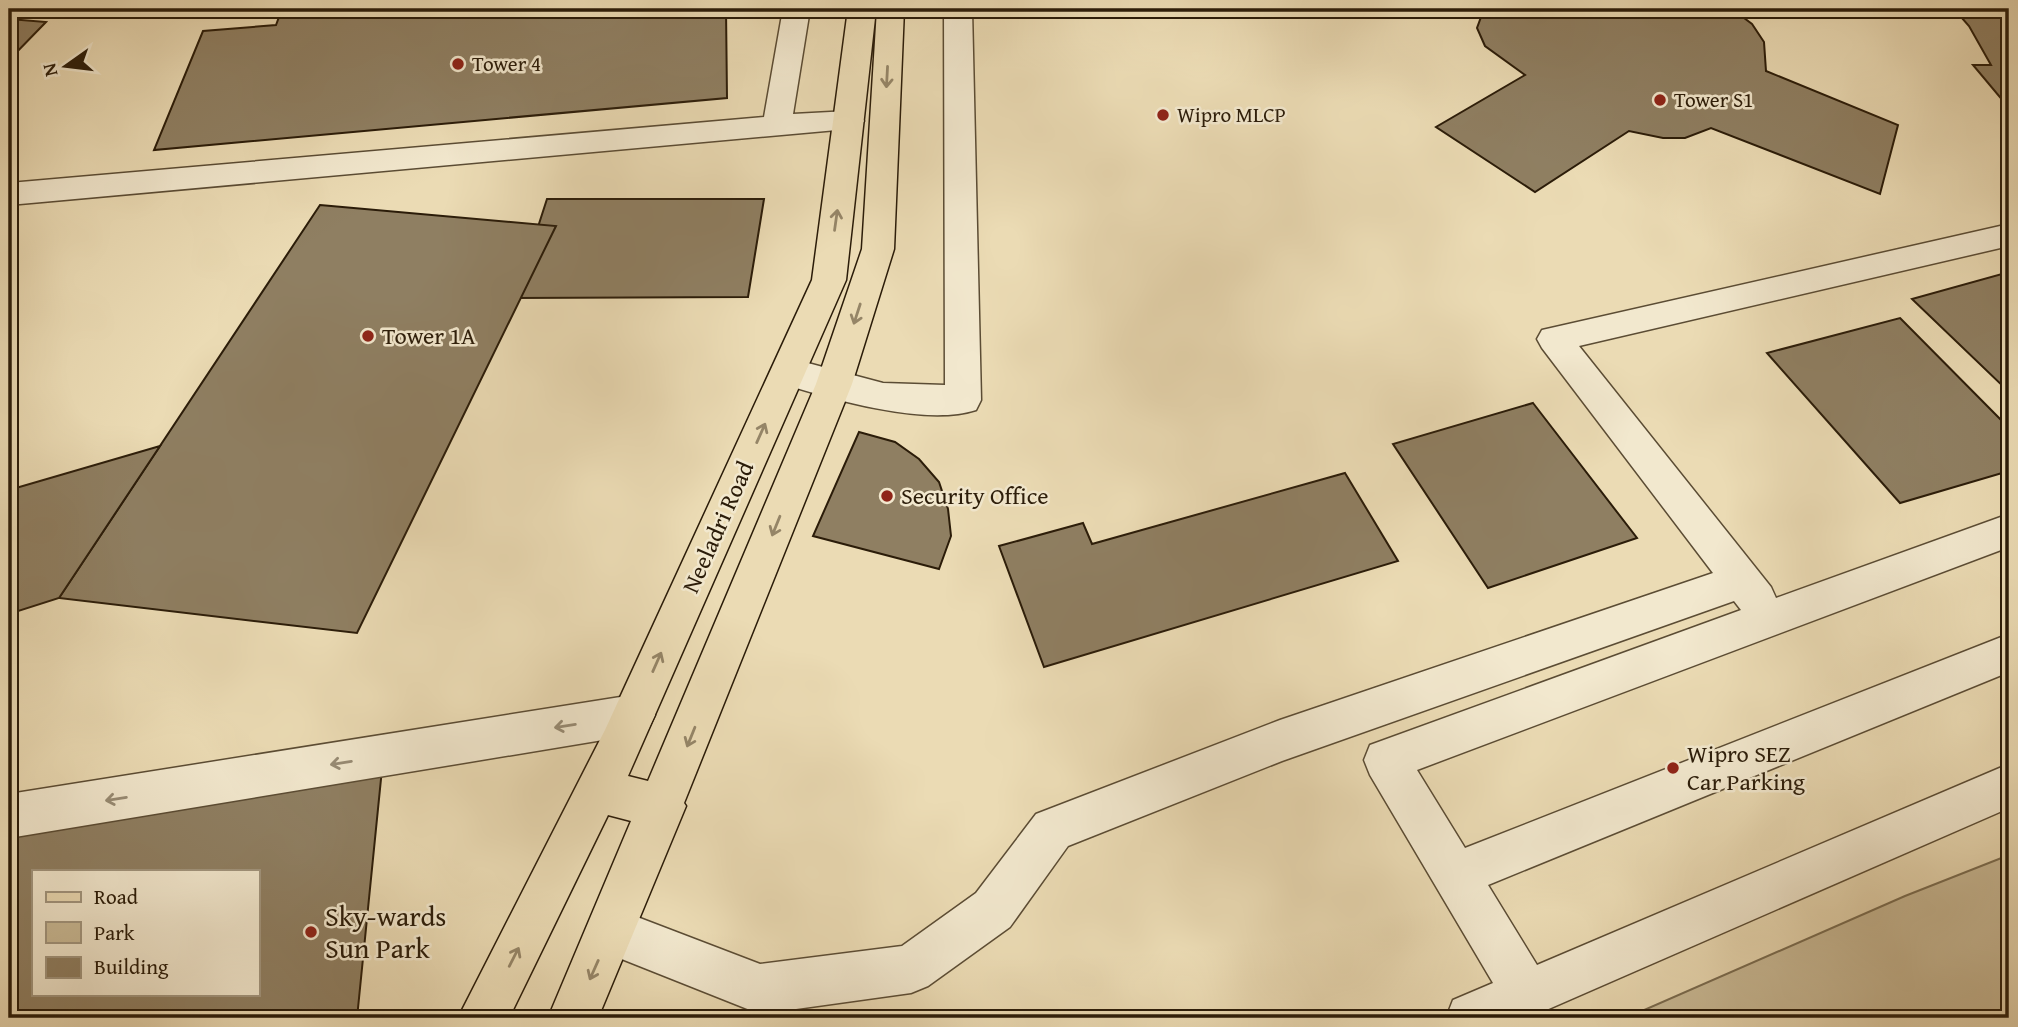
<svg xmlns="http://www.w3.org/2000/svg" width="2018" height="1027" font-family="'Gentium Book Plus',serif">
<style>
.green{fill:#cabb97;stroke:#7a6c50;stroke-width:2}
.building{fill:#8f7f62;stroke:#2b1c09;stroke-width:2;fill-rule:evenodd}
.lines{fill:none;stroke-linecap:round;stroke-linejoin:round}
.minor-casing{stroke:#5b4c34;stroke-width:3}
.major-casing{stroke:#2b1c09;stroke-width:3}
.minor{fill:#f2e8ce;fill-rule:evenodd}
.major{fill:#ebdbb4;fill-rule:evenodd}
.oneway{stroke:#958567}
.oneway2{stroke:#988c75}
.poi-dot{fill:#8f2418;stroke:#f2e8ce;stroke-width:2.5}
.labels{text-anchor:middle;stroke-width:5;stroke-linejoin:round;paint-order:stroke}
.far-poi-label{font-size:21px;fill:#2b1c09;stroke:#f2e8ce;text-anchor:start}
.poi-label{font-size:24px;fill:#2b1c09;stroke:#f2e8ce;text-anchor:start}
.street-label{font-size:24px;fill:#2b1c09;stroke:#f2e8ce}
.near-poi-label{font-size:28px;fill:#2b1c09;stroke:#f2e8ce;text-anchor:start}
</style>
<rect width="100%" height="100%" fill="#ebdbb4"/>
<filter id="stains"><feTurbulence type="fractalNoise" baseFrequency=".00286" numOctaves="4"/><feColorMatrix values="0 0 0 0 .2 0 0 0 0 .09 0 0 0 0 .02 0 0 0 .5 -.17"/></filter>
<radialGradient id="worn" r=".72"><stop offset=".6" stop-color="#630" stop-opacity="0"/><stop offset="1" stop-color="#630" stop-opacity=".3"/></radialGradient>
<path class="green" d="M2009,855V1018H1626L1905,896Z"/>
<g class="building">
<path d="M282,9H726L727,98L154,150L203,31L276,25Z"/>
<path d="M1484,9H1732L1752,24L1764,42L1766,71L1898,125L1880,194L1711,128L1685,138H1663L1629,131L1535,192L1436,127L1525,75L1485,46L1477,28Z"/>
<path d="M1954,9H2009V108L1973,65H1991L1969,26Z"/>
<path d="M9,19L46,22L9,60Z"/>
<path d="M547,199H764L748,297L515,298Z"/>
<path d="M320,205L556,226L357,633L59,598Z"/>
<path d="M2009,272V392L1912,299Z"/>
<path d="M1900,318L2009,428V471L1900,503L1767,353Z"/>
<path d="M1533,403L1637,538L1488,588L1393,444Z"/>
<path d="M859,432L895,442L919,459L939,482L948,509L951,536L939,569L813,536Z"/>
<path d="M160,446L59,598L9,614V490Z"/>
<path d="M1345,473L1398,561L1044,667L999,546L1083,523L1092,544Z"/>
<path d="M383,759L357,1018H9V831ZM33,871H257V994H33Z"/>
</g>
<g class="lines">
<g class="minor-casing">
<g id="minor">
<path d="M783,9H810L793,114L849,111L859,114L864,121L859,128L9,205V183L764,117Z"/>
<path d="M944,9H972L981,400L976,410C924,427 828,398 777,382L771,372L777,362L789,358L883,383L945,385Z"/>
<path d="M2009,224V246L1579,346L1771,587L1776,598L2009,514V547L1417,770L1465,848L2009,634V672L1488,885L1537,965L2009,764V808L1528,1018H1446L1453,1000L1493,983L1370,775L1364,760L1370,745L1741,610L1734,601L1282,761L1068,846L1010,927L928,986L911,993L760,1014L594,948L587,931L594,914L611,907L760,964L902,946L976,893L1036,814L1280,720L1713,573L1542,348L1537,339L1542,330Z"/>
<path d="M633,695L648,701L655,715L648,729L633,735L9,838V794Z"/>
</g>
</g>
<g class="major-casing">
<path id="major" d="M848,9H876L846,280L628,776L648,781L816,384L862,249L877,9H904L894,249L852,384L684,803L686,806L598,1018H548L631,821L608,815L509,1018H458L605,730L812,280Z"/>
</g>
<use href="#minor" class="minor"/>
<use href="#major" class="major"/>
</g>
<defs><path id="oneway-shaft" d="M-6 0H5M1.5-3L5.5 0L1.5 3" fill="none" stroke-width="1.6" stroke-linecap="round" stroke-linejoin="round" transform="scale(1.75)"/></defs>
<g class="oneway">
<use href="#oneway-shaft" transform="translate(887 77) rotate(93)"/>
<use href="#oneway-shaft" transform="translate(836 220) rotate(-82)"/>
<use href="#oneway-shaft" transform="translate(857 314) rotate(108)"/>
<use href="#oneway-shaft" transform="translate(761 433) rotate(-66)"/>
<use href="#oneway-shaft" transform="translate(776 526) rotate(112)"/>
<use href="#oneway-shaft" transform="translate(657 662) rotate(-66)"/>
<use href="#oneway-shaft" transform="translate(691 737) rotate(112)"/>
<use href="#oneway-shaft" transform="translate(514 957) rotate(-63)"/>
<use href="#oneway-shaft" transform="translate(594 970) rotate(114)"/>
</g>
<g class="oneway2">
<use href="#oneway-shaft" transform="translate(565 726) rotate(171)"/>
<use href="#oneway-shaft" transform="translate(341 763) rotate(171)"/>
<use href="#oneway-shaft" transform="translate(116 799) rotate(171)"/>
</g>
<g class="poi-dot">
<circle cx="458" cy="64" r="7"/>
<circle cx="1660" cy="100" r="7"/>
<circle cx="1163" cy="115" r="7"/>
<circle cx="368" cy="336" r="7"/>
<circle cx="887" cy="496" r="7"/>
<circle cx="1673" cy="768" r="7"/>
<circle cx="311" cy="932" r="7"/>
</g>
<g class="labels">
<g class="far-poi-label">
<text x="472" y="71">Tower 4</text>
<text x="1674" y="107">Tower S1</text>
<text x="1177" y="122">Wipro MLCP</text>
</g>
<g class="poi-label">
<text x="382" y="344">Tower 1A</text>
<text x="901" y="504">Security Office</text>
<text x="1687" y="762">Wipro SEZ<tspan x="1687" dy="28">Car Parking</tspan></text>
</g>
<g class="street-label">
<text transform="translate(718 527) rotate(-66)" y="8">Neeladri Road</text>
</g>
<g class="near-poi-label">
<text x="325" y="926">Sky-wards<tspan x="325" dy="32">Sun Park</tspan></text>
</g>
</g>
<rect width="2018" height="1027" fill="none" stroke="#ebdbb4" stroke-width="35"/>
<rect x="10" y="10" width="1997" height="1006" fill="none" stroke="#2b1c09" stroke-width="3.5"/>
<rect x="18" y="18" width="1983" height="992" fill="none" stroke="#2b1c09" stroke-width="2"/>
<rect x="32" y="870" width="228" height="126" fill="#f2e8ce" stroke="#a2967f" stroke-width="2"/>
<rect x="46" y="892" width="35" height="10" fill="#ebdbb4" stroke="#a2967f" stroke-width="2"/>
<text x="94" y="904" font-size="21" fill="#2b1c09">Road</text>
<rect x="46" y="922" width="35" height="21" fill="#cabb97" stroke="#a2967f" stroke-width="2"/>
<text x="94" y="940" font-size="21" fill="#2b1c09">Park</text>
<rect x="46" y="957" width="35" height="21" fill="#8f7f62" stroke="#a2967f" stroke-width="2"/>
<text x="94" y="974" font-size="21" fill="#2b1c09">Building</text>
<g transform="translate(66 66) rotate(256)" stroke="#f2e8ce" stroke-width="5" paint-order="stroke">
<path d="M0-5L12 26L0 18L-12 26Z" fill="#2b1c09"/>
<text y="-10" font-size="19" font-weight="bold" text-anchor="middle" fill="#2b1c09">N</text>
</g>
<rect width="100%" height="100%" filter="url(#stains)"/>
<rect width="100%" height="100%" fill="url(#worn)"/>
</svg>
